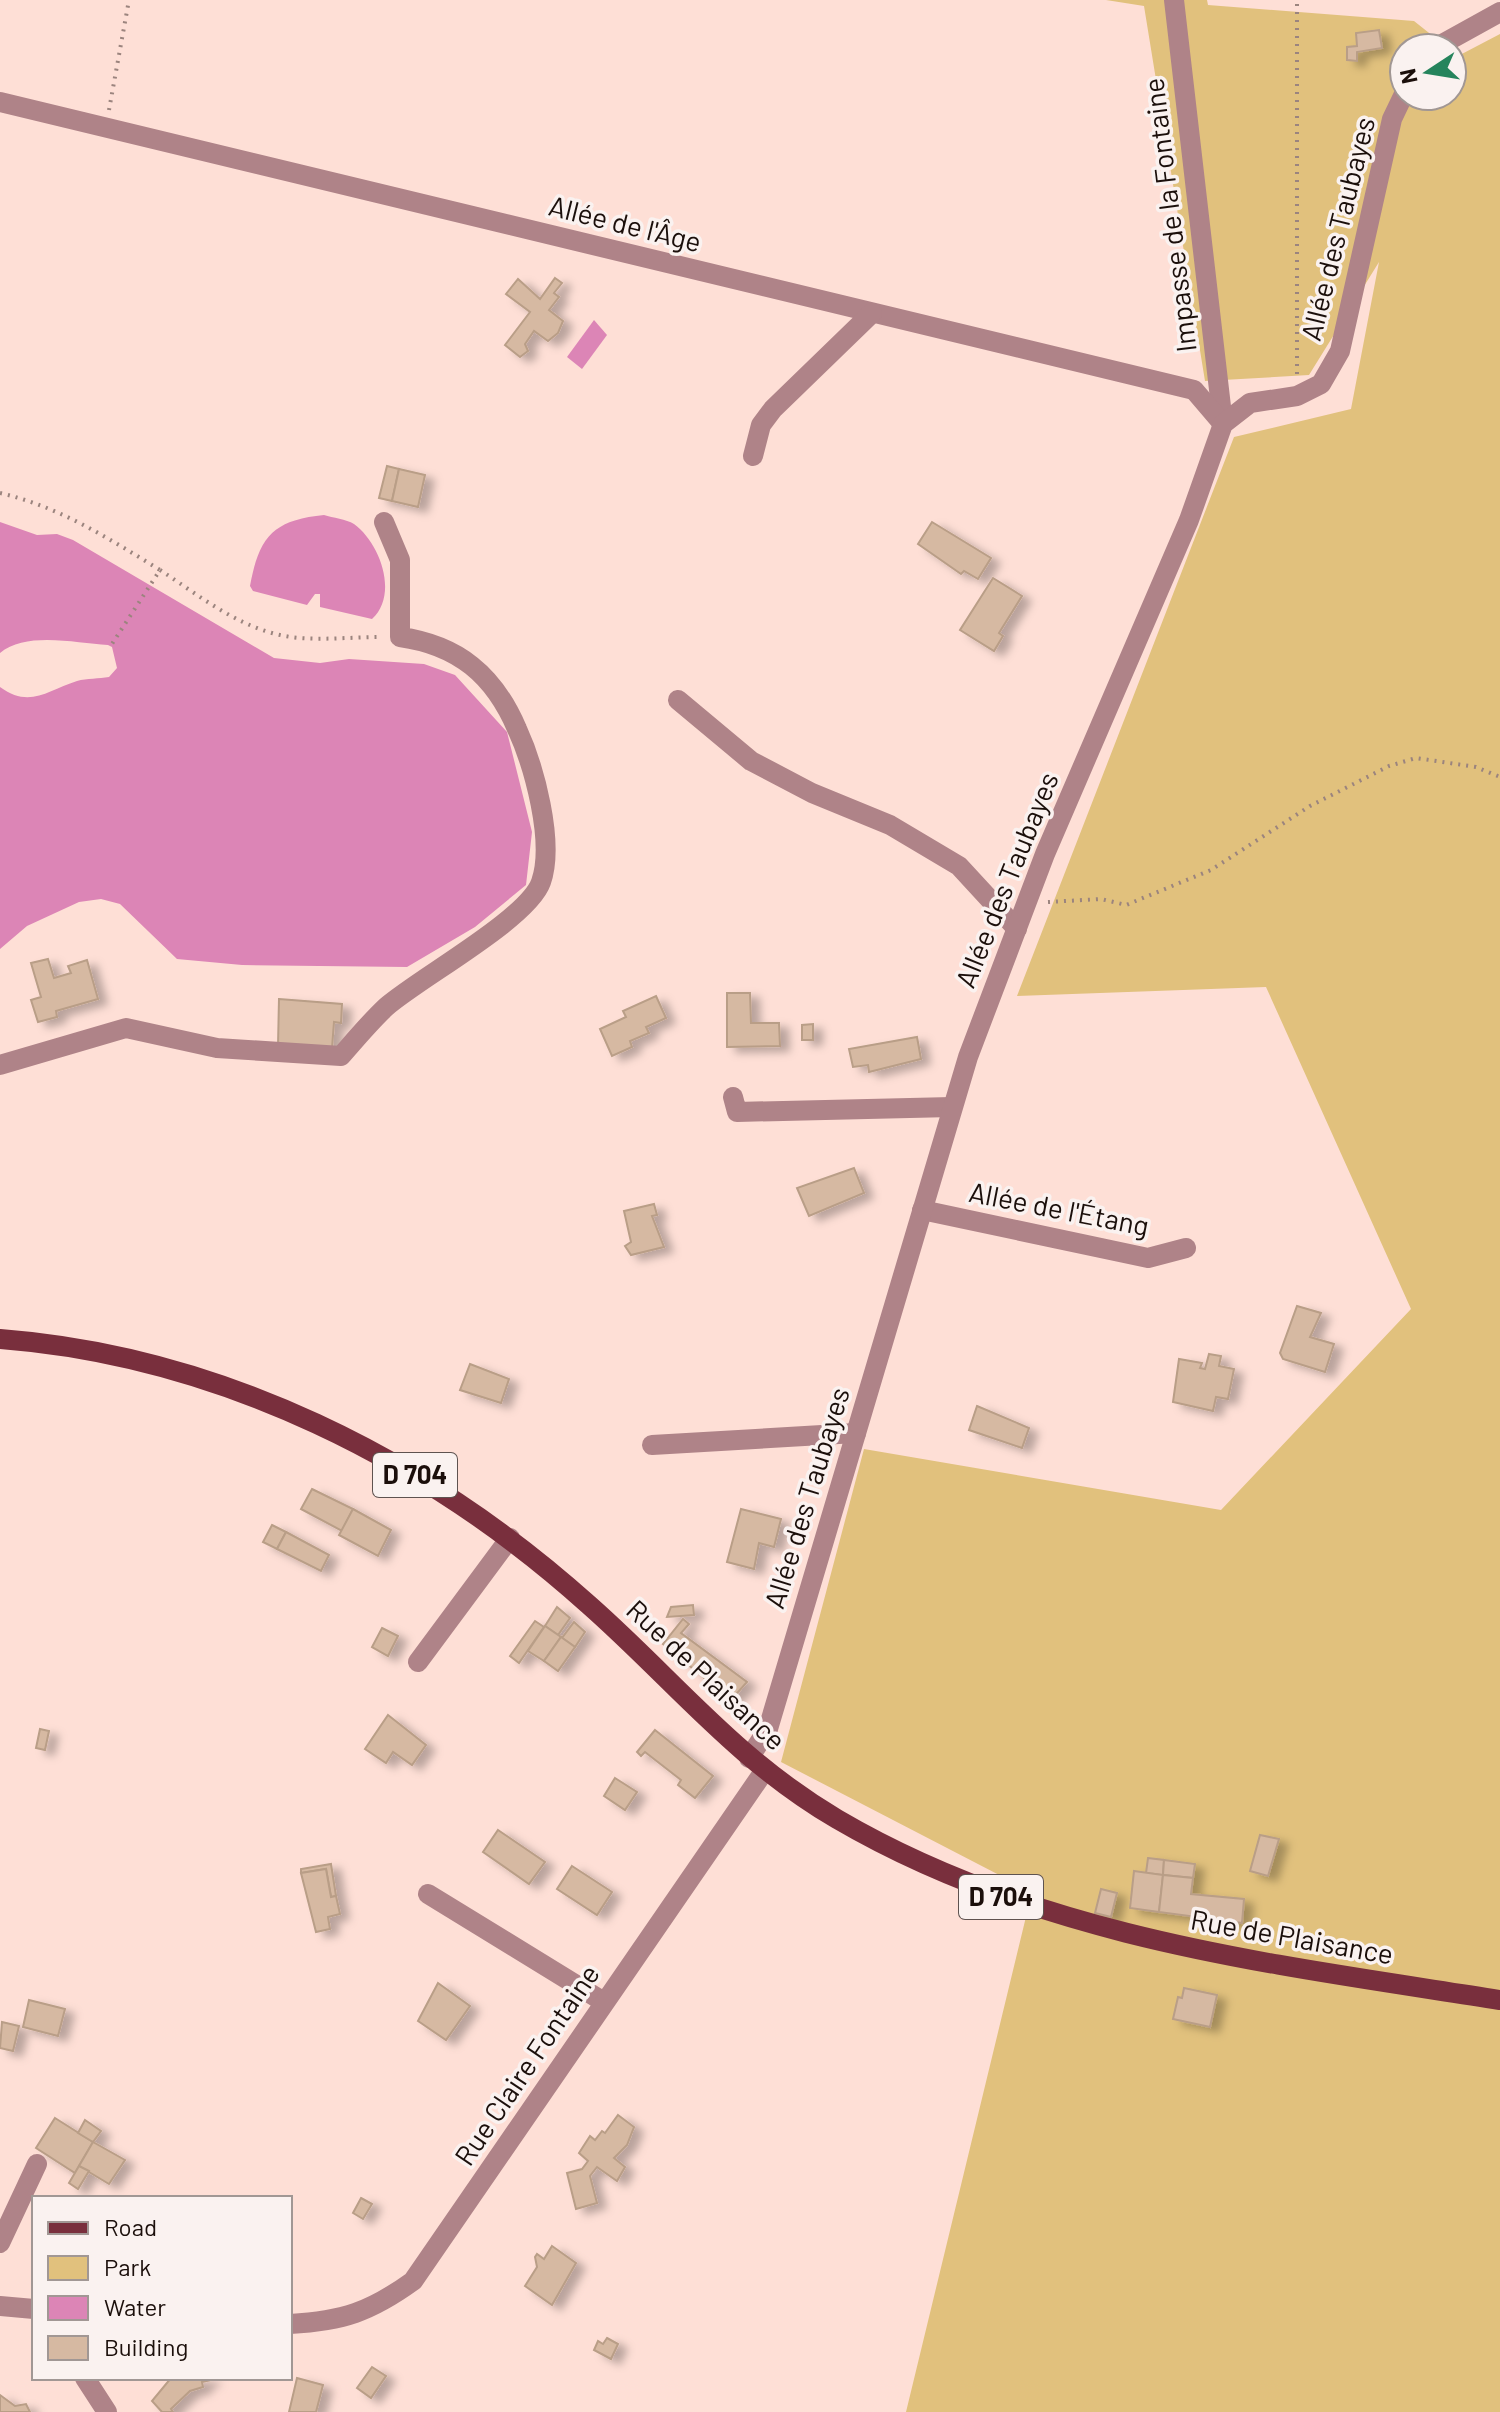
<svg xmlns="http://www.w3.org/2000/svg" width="1500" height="2412" font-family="Barlow,sans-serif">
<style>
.green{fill:#e1c17d}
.water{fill:#dc85b6}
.building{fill:#d6b9a2;stroke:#b99e87;stroke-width:2;filter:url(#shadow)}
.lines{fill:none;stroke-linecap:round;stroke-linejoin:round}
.path{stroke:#9b847e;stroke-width:4;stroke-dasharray:2 6;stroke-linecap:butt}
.minor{stroke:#af8388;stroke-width:20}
.major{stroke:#792f3d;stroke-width:20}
.labels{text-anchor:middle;stroke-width:7;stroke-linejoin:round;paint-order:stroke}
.shield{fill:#faf2f0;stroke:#5e5350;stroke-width:2}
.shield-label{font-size:26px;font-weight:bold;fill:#1b0f0b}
.street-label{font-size:28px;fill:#1b0f0b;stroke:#faf2f0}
</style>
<defs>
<filter id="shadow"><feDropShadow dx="9" dy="5" stdDeviation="4" flood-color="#0004"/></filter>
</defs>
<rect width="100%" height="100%" fill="#fedfd6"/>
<path class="green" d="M1106,0H1207L1208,5L1414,21L1448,48H1404V96H1452V51L1458,56L1500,34V2412H906L1032,1892L781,1762L864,1449L1221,1510L1411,1309L1266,987L1017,996L1234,437L1351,409L1379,262L1309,375L1205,381L1144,6Z"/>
<g class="water">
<path d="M594,320L607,335L582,369L567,357Z"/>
<path d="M324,515C333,518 346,519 354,524C380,543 399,594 372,619L320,607V594H315L307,605L253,591L250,586C259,537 273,520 324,515Z"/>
<path d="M0,522L37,535L57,534L73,540L274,658L320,663L349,659L424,664L455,675L507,732L532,832L526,885L475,927L407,967L242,965L177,959L120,904L101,899L79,902L27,926L0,949V687C30,709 48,690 77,681C87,678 99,679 109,677L117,668L112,647L108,645C76,643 26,631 0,653Z"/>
</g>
<g class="building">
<path d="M1379,30L1382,48L1357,52V61L1347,60V47L1357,46L1356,33Z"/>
<path d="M555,278L562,283L554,293L559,297L549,310L563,321L558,333L548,341L534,331L525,344L528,351L520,357L505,345L530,312L506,294L518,279L540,299Z"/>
<path d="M387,466L399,469L392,501L379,498Z"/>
<path d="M399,469L425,475L418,507L392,501Z"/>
<path d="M932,522L991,558L978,579L964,571L961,574L918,544Z"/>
<path d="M993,578L1022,596L999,633L1003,636L994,651L960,630Z"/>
<path d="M48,959L54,978L71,973L68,966L87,960L98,999L56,1011L57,1017L38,1022L31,1000L41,997L31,963Z"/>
<path d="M727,993H750L751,1023H779L780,1046L727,1047Z"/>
<path d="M656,996L666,1018L646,1027L649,1033L630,1041L632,1047L612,1056L600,1029L626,1017L623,1011Z"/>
<path d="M279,999L342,1004L341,1023L334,1022L332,1048L278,1046Z"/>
<path d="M813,1024V1040H802V1025Z"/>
<path d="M917,1037L921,1059L869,1072L868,1065L853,1067L849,1049Z"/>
<path d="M854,1168L864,1193L809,1216L797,1188Z"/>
<path d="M654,1204L657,1215L652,1216L664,1247L631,1255L625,1246L631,1242L624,1211Z"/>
<path d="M1297,1306L1321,1313L1310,1337L1334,1344L1325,1372L1283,1359L1280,1353Z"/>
<path d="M1209,1354L1221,1356L1219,1366L1234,1369L1228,1399L1216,1397L1213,1411L1173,1402L1179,1359L1202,1363L1200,1368L1205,1369Z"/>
<path d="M470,1364L509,1379L501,1403L460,1390Z"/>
<path d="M977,1406L1029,1428L1022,1448L969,1430Z"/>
<path d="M312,1489L353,1509L342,1531L301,1509Z"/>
<path d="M353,1509L391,1530L378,1556L339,1535Z"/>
<path d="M741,1509L781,1519L774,1547L759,1543L754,1569L727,1562Z"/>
<path d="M272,1525L286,1532L277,1549L263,1542Z"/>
<path d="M286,1532L329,1555L321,1571L277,1549Z"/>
<path d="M693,1605L694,1615L667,1617L671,1607Z"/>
<path d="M557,1607L570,1618L558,1635L545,1626Z"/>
<path d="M683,1619L689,1624L681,1633L747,1682L731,1700L663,1644Z"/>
<path d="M535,1621L544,1627L519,1663L510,1656Z"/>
<path d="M574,1622L585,1632L575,1647L562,1638Z"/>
<path d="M545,1626L561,1637L544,1661L528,1651Z"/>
<path d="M382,1628L398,1636L388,1656L372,1647Z"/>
<path d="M561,1637L575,1647L558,1671L544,1661Z"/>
<path d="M388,1715L426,1745L412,1765L393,1752L386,1763L365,1749Z"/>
<path d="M40,1729L49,1731L45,1750L36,1748Z"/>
<path d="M655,1730L713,1776L695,1798L678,1785L681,1780L645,1752L641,1756L637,1752Z"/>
<path d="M615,1778L637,1792L625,1810L604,1796Z"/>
<path d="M498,1830L545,1862L529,1884L483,1852Z"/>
<path d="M1260,1835L1279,1839L1268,1876L1250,1871Z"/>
<path d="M1148,1858L1164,1860L1163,1875L1146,1873Z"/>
<path d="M1164,1860L1195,1864L1193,1878L1163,1875Z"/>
<path d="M331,1864L336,1896L331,1897L326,1869L301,1873V1869Z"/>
<path d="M572,1866L612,1892L597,1915L557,1889Z"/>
<path d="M326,1869L331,1897L336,1896L340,1914L328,1917L330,1929L316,1932L301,1873Z"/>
<path d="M1134,1871L1163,1875L1159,1912L1130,1908Z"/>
<path d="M1163,1875L1193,1878L1191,1894L1244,1899L1242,1923L1159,1912Z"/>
<path d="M1101,1889L1117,1893L1111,1917L1095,1913Z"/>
<path d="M438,1983L470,2006L446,2040L418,2021Z"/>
<path d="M1184,1988L1217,1995L1210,2027L1173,2019L1178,1997L1182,1998Z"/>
<path d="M29,2000L65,2009L58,2036L23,2027Z"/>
<path d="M2,2022L19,2026L13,2051L0,2048Z"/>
<path d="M618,2115L634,2127L627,2145L614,2158L625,2167L617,2181L597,2167L590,2176L597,2203L576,2209L567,2173L582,2169L588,2161L579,2153L590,2136L595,2140L602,2131L605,2133Z"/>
<path d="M55,2118L93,2142L75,2173L36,2148Z"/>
<path d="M85,2120L101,2131L93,2142L78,2133Z"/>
<path d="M93,2142L125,2160L109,2184L79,2166Z"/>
<path d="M79,2166L89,2171L78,2189L69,2183Z"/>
<path d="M361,2198L372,2204L363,2219L353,2213Z"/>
<path d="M552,2246L576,2263L552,2305L525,2286L537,2267L535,2257L537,2254L544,2259Z"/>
<path d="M607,2338L618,2344L611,2359L594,2350L598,2341L603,2344Z"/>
<path d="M372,2367L386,2376L371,2398L357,2388Z"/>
<path d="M171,2378H210L211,2380L202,2382L203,2387L190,2391L171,2409L173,2412H162L152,2401Z"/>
<path d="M297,2378L323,2385L316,2412H289Z"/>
<path d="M0,2395L15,2406L26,2404L30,2412H0Z"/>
</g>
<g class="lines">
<g class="path">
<path d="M109,110L129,0"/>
<path d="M1297,374V0"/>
<path d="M0,493C60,507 108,538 160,570L110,647"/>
<path d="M160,570C203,598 246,634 300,638C327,640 355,637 382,637"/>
<path d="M1048,902L1101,899L1126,905L1211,870L1310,806L1389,766L1416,758L1476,767L1500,777"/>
</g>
<g class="minor">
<path d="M1174,0L1223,424"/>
<path d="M1435,48L1500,12"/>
<path d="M0,102L1194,390L1223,424"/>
<path d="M753,456L761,425L773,409L872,313"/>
<path d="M678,700L751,761L812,793L890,825L959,866L1017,929"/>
<path d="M0,1065L126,1028L217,1048L341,1056C355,1040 370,1022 386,1007C419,978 528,919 541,882C555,842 534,766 517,729C494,675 458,645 400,637V560L384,522"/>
<path d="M733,1097L737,1112L952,1107"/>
<path d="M922,1210L1148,1258L1186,1248"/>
<path d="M652,1445L856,1433"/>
<path d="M418,1662L510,1538"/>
<path d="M749,1758L768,1729L968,1057L1045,854L1189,520L1223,424L1250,403L1297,396L1321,384L1340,351L1392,119L1404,94"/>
<path d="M428,1894L604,2002"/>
<path d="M0,2243L37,2164"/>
<path d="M0,2306L34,2309"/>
<path d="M290,2324C343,2321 370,2312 413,2281L765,1770"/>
<path d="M85,2378L107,2412"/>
</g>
<path class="major" d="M0,1339C220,1356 427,1459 589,1605C675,1681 735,1759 837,1819C1040,1938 1272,1964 1500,2000"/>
</g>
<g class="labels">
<g class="shield">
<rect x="373" y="1453" width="84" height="44" rx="6"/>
<rect x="959" y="1875" width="84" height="44" rx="6"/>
</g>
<g class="shield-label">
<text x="415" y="1484">D 704</text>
<text x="1001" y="1906">D 704</text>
</g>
<g class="street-label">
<text transform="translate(1170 215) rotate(-97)" y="10">Impasse de la Fontaine</text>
<text transform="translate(625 224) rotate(14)" y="10">Allée de l'Âge</text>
<text transform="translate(1338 229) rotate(-76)" y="10">Allée des Taubayes</text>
<text transform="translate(1007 880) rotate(-68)" y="10">Allée des Taubayes</text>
<text transform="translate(1059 1209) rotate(11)" y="10">Allée de l'Étang</text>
<text transform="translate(807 1498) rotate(-73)" y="10">Allée des Taubayes</text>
<text transform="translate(706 1675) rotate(43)" y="10">Rue de Plaisance</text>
<text transform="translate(1292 1937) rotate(10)" y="10">Rue de Plaisance</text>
<text transform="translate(527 2065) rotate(-56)" y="10">Rue Claire Fontaine</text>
</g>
</g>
<rect x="32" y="2196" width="260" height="184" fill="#faf2f0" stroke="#a19794" stroke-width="2"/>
<rect x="48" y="2222" width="40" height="12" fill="#792f3d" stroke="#a19794" stroke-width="2"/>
<text x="104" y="2236" font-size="24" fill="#1b0f0b">Road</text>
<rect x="48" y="2256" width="40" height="24" fill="#e1c17d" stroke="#a19794" stroke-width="2"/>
<text x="104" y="2276" font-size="24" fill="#1b0f0b">Park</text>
<rect x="48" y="2296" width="40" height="24" fill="#dc85b6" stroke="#a19794" stroke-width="2"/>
<text x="104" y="2316" font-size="24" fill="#1b0f0b">Water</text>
<rect x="48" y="2336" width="40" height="24" fill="#d6b9a2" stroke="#a19794" stroke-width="2"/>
<text x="104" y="2356" font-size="24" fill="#1b0f0b">Building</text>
<g transform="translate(1428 72) rotate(258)"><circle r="38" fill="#faf2f0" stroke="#a19794" stroke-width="2"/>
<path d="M0-6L14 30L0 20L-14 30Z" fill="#25845c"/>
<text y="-12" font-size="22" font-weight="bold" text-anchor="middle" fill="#1b0f0b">N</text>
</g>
</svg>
